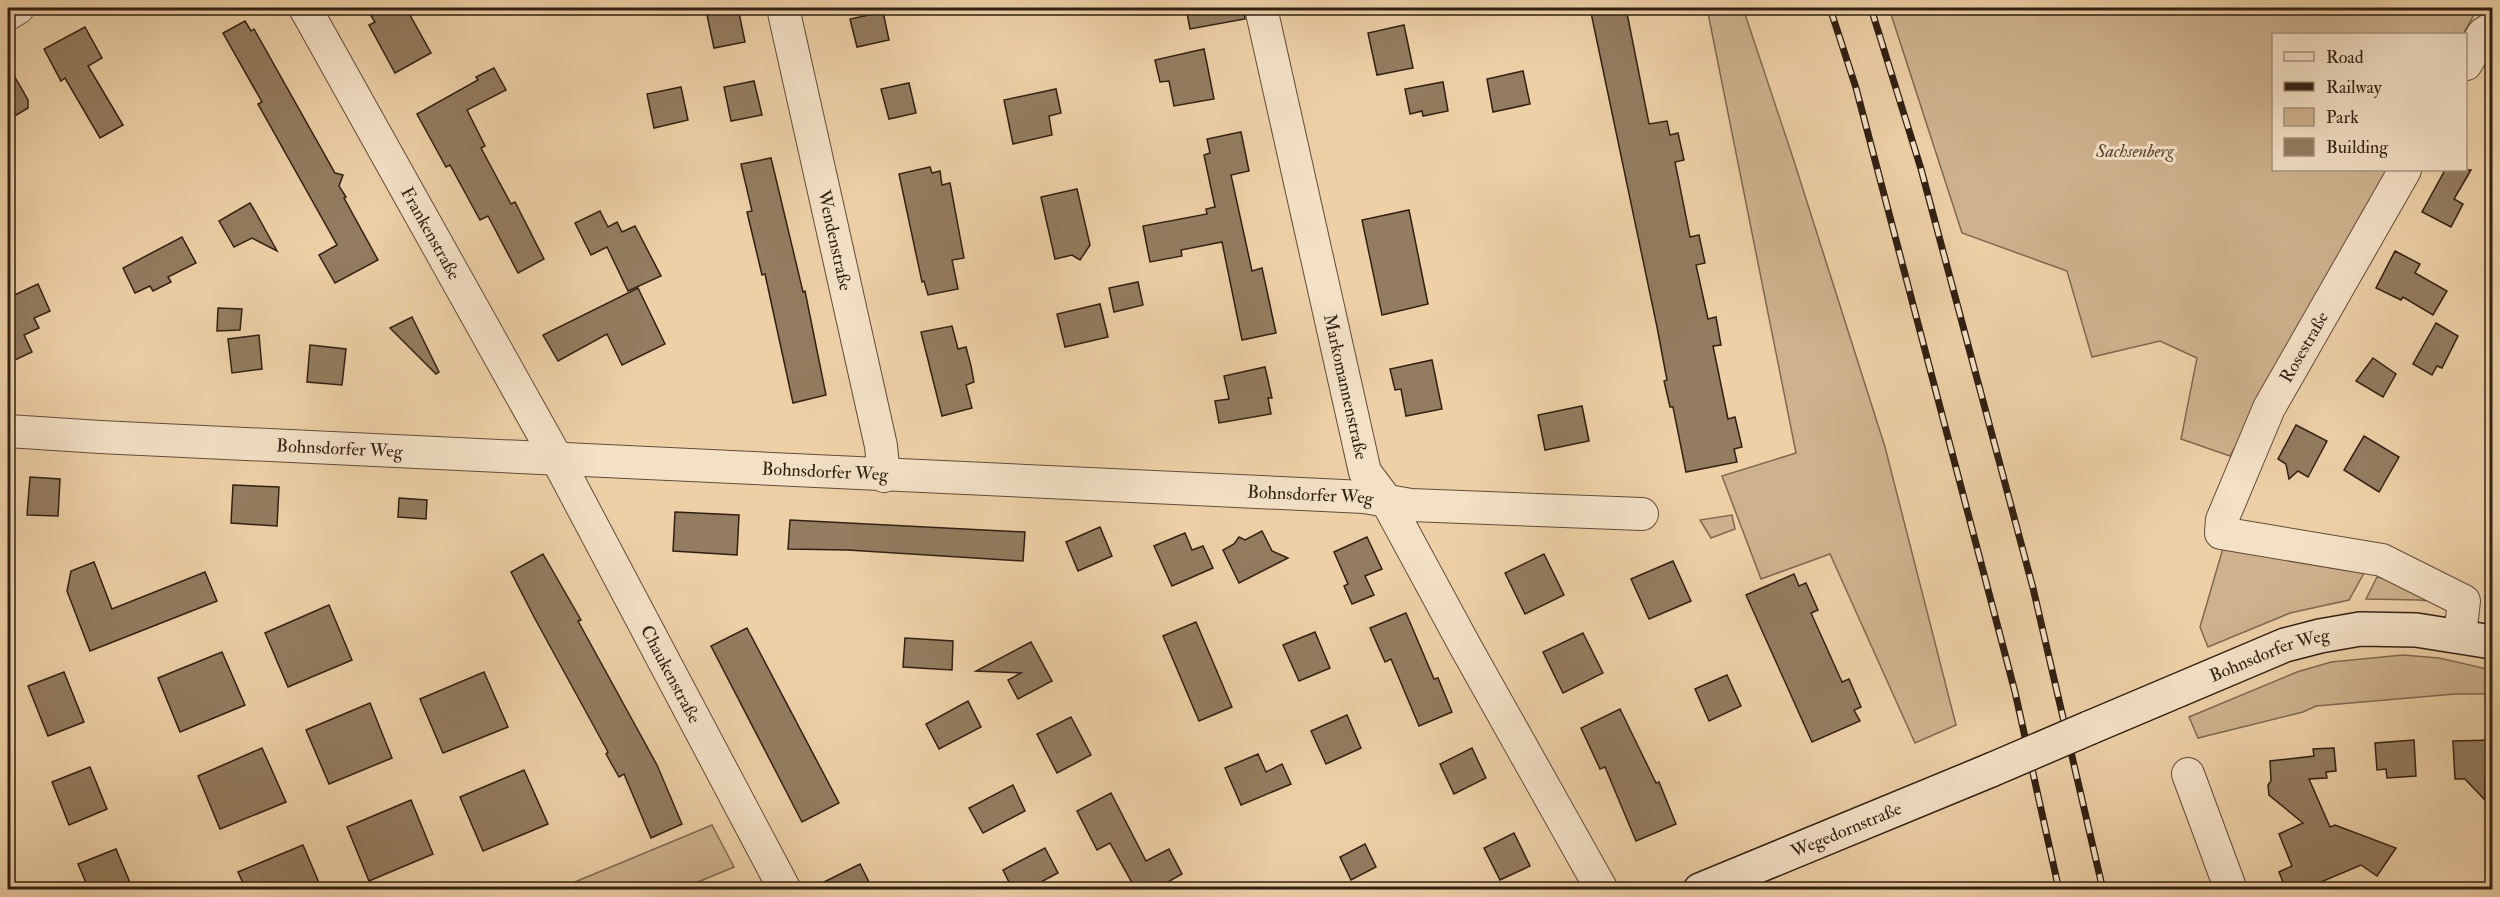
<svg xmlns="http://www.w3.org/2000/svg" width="2500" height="897" font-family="'IM FELL Double Pica',serif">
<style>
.green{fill:#cdb28d;stroke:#7f6950;stroke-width:1.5}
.building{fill:#937c5f;stroke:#312013;stroke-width:1.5}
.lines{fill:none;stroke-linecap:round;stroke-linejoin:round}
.street-casing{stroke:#604c38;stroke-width:34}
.secondary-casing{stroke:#312013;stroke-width:36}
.street{stroke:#f3e0c5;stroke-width:32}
.secondary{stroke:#f3e0c5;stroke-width:33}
.rail-casing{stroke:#312013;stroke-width:7}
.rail{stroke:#f3e0c5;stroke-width:4.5;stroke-dasharray:14;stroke-linecap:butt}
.secondary-bridge-casing{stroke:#312013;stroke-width:36;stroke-linecap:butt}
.secondary-bridge{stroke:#f3e0c5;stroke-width:33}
.labels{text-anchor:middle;stroke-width:6;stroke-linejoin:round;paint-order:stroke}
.park-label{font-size:18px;font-style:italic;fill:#584432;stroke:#f3e0c5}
.street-label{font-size:18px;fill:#312013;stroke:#f3e0c5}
</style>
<rect width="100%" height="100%" fill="#edd0a6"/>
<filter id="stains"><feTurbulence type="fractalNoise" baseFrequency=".00333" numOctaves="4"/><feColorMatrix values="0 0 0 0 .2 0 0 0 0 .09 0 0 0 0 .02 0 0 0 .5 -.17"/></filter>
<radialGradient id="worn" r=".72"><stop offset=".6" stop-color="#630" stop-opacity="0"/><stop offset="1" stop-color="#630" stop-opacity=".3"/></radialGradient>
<g class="green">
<path d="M1707,8H1743L1793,158L1885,447L1956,725L1915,743L1830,554L1761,579L1722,476L1796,453Z"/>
<path d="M1889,8H2478L2463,34H2274V170H2388L2230,456L2181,439L2197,358L2160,341L2092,357L2067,271L1962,233Z"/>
<path d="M1732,515L1735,529L1711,538L1700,520Z"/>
<path d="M2223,548L2364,573L2349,600L2290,613L2208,647L2200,627Z"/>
<path d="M2377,577L2395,581L2448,603L2419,600L2366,599Z"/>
<path d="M2403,655L2439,658L2492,670V694H2455L2316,706L2303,712L2198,738L2189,717L2297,672L2331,662Z"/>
<path d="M712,825L734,867L681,889H558Z"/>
</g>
<g class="building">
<path d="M366,8H406L431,53L395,73L369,25L375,22Z"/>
<path d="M738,8L745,42L714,48L707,15Z"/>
<path d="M1186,8H1244L1245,19L1190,29Z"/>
<path d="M1590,8H1626L1649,124L1667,121L1670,135L1678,133L1684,160L1675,162L1690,237L1699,235L1705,263L1696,265L1708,319L1716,317L1721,345L1713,346L1728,419L1735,417L1742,447L1734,449L1737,462L1686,472L1673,407H1670L1664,381L1667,380L1657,327Z"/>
<path d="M883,12L889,40L857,47L850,19Z"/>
<path d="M245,21L251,31L254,29L335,173L343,175L339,186L346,197L344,198L378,260L335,283L319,255L337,245L258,104L262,102L223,33Z"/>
<path d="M1404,25L1413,68L1377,75L1368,33Z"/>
<path d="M85,27L102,58L88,66L123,125L100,138L65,78L61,81L44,49Z"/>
<path d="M1204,49L1214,99L1174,106L1169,81L1160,82L1155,60Z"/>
<path d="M8,65L28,100V108L8,120Z"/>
<path d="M494,68L506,90L467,110L485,146L481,148L511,204L515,202L544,259L518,273L488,216L480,220L450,165L446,167L417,114L478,80L476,77Z"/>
<path d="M1523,71L1530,104L1493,112L1487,79Z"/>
<path d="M754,81L762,115L731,121L724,87Z"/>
<path d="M1443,82L1448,111L1423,116L1422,111L1410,114L1405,89Z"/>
<path d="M909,83L916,113L889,119L881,89Z"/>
<path d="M681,87L688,120L654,128L647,94Z"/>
<path d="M1056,89L1061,113L1049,116L1052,135L1013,144L1004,100Z"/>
<path d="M1241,132L1249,171L1231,175L1252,271L1262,268L1276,333L1242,340L1222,242L1181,250L1182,256L1150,262L1143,226L1207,214L1206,209L1215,207L1204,155L1210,153L1207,139Z"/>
<path d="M771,158L803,292L805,291L826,395L793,403L765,274L762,275L747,212L752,211L741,164Z"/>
<path d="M930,167L932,173L940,171L942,185L950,183L964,258L952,260L958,289L928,295L924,281L922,282L899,174Z"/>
<path d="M2445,170H2471L2454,199L2463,204L2451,227L2422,212Z"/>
<path d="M1077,189L1090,245L1080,260L1072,255L1055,259L1041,197Z"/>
<path d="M250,203L256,213L277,251L252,238L234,247L219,221Z"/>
<path d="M1409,210L1428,304L1382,315L1362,220Z"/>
<path d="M600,211L608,227L617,222L622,232L635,226L661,276L628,291L607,247L591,255L575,223Z"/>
<path d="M182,237L196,263L168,277L171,282L153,291L150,286L135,293L123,268Z"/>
<path d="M2395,251L2420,264L2415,273L2447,291L2433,315L2403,297L2401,300L2376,288Z"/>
<path d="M1138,282L1143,305L1114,312L1109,288Z"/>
<path d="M38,284L50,311L34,318L39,328L24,335L32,352L13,361L8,349V296V298Z"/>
<path d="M638,288L665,344L622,365L607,334L558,361L543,335Z"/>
<path d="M1100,304L1108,337L1065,347L1057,314Z"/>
<path d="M218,308L242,309L240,330L217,331Z"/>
<path d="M412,317L439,372L436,374L390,328Z"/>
<path d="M2436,323L2458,336L2442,368L2437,366L2432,375L2413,364Z"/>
<path d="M952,326L958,349L966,347L971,366L974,382L966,385L972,408L942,416L921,332Z"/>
<path d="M259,335L262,369L232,373L228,339Z"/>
<path d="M310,345L346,349L342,385L307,382Z"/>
<path d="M2373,358L2396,374L2383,397L2356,381Z"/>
<path d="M1432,360L1442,409L1406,416L1401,389L1395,390L1390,369Z"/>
<path d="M1265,367L1272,398H1268L1271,414L1219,423L1215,401L1229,399L1224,376Z"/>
<path d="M1582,406L1589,441L1545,450L1538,415Z"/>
<path d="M2296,425L2327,441L2308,477L2298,471L2289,479L2286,464L2278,459Z"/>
<path d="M2364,436L2399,457L2379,492L2344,470Z"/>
<path d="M30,477L60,479L58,516L27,515Z"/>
<path d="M233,485L279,487L277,526L231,523Z"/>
<path d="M399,498L427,500L426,519L398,517Z"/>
<path d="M675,512L739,515L737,555L673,551Z"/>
<path d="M790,520L1025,532L1023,561L848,550L788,549Z"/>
<path d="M1100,527L1112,556L1078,571L1066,542Z"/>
<path d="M1262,531L1272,551L1288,558L1239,583L1223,550L1234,544L1239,537L1245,540Z"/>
<path d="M1185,533L1192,550L1203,546L1213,568L1172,586L1154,546Z"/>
<path d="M1367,537L1382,569L1365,576L1374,595L1352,604L1344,586L1348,584L1334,552Z"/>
<path d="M543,554L581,620L578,621L657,765L682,824L651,838L624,774L619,777L606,754L608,752L534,617L511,572Z"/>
<path d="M1544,554L1564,595L1525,614L1505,573Z"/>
<path d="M1673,561L1691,601L1649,619L1631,579Z"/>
<path d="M94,562L112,609L205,572L217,601L90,651L67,591L71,571Z"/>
<path d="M1794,574L1799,586L1806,583L1818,610L1811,613L1842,682L1849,679L1861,707L1854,710L1860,721L1812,742L1746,595Z"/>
<path d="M329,605L352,660L288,687L265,633Z"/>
<path d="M1406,613L1434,679L1438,678L1452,712L1419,726L1391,659L1385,662L1370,628Z"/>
<path d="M1196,622L1232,707L1199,721L1163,636Z"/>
<path d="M747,628L839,803L802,822L711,646Z"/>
<path d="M1315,632L1330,668L1299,681L1283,645Z"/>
<path d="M1583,633L1603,673L1563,693L1543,652Z"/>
<path d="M905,638L953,641L952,670L903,667Z"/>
<path d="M1031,642L1052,681L1018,699L1008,680L1021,673L976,671Z"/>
<path d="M222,652L245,705L180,732L158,678Z"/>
<path d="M64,672L84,722L48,736L28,686Z"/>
<path d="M484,672L508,727L443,753L420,699Z"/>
<path d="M1727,675L1741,706L1709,721L1695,689Z"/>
<path d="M968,701L981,727L939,749L926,724Z"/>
<path d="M370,703L392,758L329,784L306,730Z"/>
<path d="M1620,709L1656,783L1659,782L1676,824L1636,841L1605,767L1600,769L1581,728Z"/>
<path d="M1347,715L1361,748L1326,764L1311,731Z"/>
<path d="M1071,717L1091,755L1057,773L1037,734Z"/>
<path d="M2414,740L2416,776L2387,778L2386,769L2377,770L2375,743Z"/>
<path d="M2493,740V779H2485V800L2465,779H2455L2453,741Z"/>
<path d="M262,748L286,802L220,829L198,776Z"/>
<path d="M1472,748L1486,778L1454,794L1440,764Z"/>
<path d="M2334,748L2336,771L2326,772L2327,778L2309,779L2330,827L2335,825L2396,848L2377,876L2361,865L2302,890H2286L2279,872L2292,866L2279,834L2303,823L2269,795L2268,785L2271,781L2270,761L2314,756L2313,749Z"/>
<path d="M1258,754L1266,772L1282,764L1291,784L1241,805L1225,768Z"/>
<path d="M90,767L107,809L69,825L52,782Z"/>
<path d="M524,770L548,824L483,851L460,797Z"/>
<path d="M1013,785L1025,811L983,833L969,808Z"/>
<path d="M1111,793L1146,861L1169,849L1182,874L1154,890H1136L1110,843L1097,850L1077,811Z"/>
<path d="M411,800L433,854L369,881L347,827Z"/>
<path d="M1514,833L1530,866L1500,880L1484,848Z"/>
<path d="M1365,844L1376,867L1351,880L1340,857Z"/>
<path d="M303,845L322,890H246L238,872Z"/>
<path d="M1045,848L1058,873L1026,890H1013L1003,870Z"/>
<path d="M116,849L133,890H89L78,864Z"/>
<path d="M860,864L873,890H808Z"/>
</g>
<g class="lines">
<g class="street-casing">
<g id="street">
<path id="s1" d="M305,8L557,459L785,890"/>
<path id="s2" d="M783,8L881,446L884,476"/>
<path id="s3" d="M1261,8L1365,472L1386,500L1465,646L1602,890"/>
<path d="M8,14L18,8"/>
<path d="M2466,64L2483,34L2492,28"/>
<path d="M2405,170L2269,408L2222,520L2221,533L2382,560L2464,601L2460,635"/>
<path id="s4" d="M8,431L100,437L1364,497L1411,505L1642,514"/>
<path d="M2188,774L2231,890"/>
</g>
</g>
<g class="secondary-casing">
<g id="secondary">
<path id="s5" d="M2089,728L2285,645L2320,636L2360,629L2416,630L2492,642"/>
<path id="s6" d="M1700,890L1991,770"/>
</g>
</g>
<use href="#street" class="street"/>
<use href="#secondary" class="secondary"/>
<g class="rail-casing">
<g id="rail">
<path d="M1830,8L1856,88L2015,692L2059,890"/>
<path d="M1871,8L1921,169L2033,588L2103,890"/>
</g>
</g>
<use href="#rail" class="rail"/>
<g class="secondary-bridge-casing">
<path id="secondary-bridge" d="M1991,770L2089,728"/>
</g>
<use href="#secondary-bridge" class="secondary-bridge"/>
</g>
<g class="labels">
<g class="park-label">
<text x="2135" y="157">Sachsenberg</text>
</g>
<g class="street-label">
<text dy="6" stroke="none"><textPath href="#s1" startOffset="258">Frankenstraße</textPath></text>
<text dy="6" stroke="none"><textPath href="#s2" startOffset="238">Wendenstraße</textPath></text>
<text transform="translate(2304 347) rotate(-60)" y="6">Rosestraße</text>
<text dy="6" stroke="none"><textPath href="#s3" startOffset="388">Markomannenstraße</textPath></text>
<text dy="6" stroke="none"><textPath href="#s4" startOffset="332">Bohnsdorfer Weg</textPath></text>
<text dy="6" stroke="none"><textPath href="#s4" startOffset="818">Bohnsdorfer Weg</textPath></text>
<text dy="6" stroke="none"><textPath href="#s4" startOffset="1304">Bohnsdorfer Weg</textPath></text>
<text dy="6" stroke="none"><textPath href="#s5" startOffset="195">Bohnsdorfer Weg</textPath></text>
<text dy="6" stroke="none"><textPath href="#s1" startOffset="760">Chaukenstraße</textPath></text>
<text dy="6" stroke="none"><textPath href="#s6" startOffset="158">Wegedornstraße</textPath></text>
</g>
</g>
<rect width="2500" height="897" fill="none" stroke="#edd0a6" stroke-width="30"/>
<rect x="9" y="9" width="2482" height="879" fill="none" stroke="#312013" stroke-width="3"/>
<rect x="15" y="15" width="2470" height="867" fill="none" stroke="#312013" stroke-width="1.5"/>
<rect x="2272" y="33" width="195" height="138" fill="#f3e0c5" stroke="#a5937e" stroke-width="1.5"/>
<rect x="2284" y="52" width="30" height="9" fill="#f3e0c5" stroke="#a5937e" stroke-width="1.5"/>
<text x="2326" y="63" font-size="18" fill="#312013">Road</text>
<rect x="2284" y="82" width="30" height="9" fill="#312013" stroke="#a5937e" stroke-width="1.5"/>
<text x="2326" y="93" font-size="18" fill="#312013">Railway</text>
<rect x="2284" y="108" width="30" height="18" fill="#cdb28d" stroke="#a5937e" stroke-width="1.5"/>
<text x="2326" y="123" font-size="18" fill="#312013">Park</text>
<rect x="2284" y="138" width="30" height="18" fill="#937c5f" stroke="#a5937e" stroke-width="1.5"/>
<text x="2326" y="153" font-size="18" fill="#312013">Building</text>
<rect width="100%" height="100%" filter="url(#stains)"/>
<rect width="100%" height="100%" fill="url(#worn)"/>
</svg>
